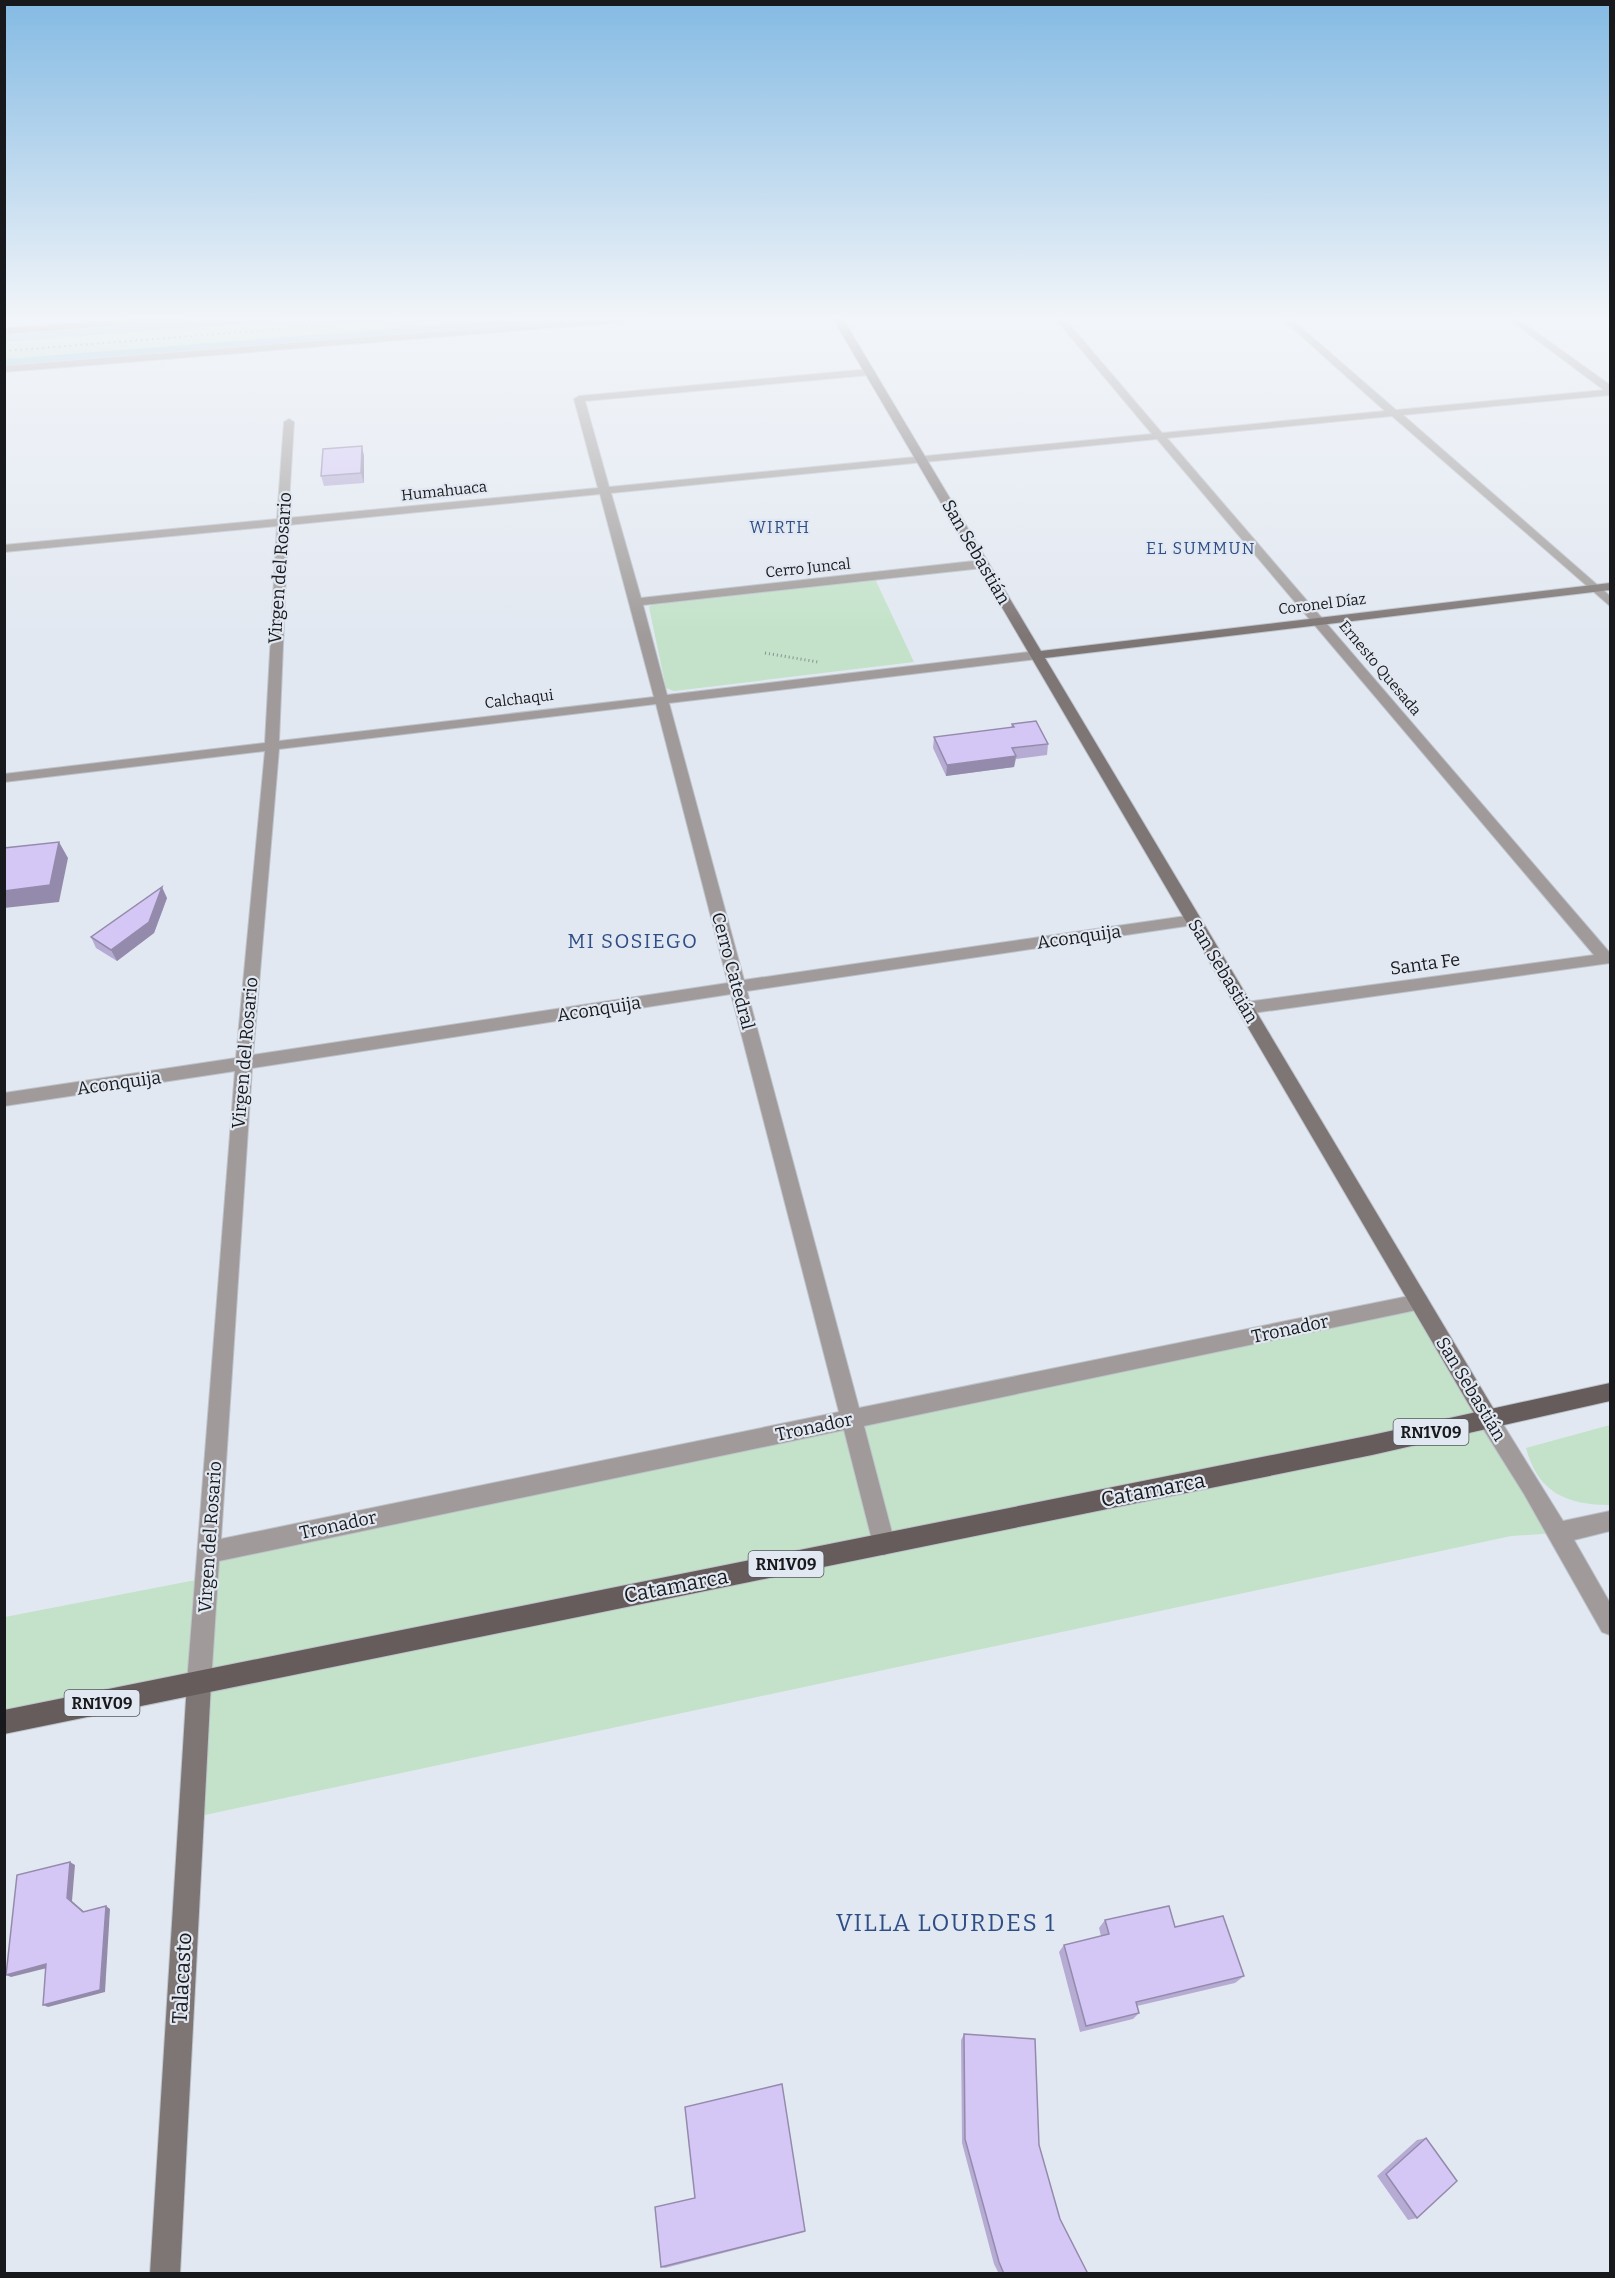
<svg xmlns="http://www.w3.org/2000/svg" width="1615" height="2278" font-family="Bitter,serif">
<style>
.green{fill:#c3e2c9}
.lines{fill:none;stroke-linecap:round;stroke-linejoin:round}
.canal{fill:#8ec3db;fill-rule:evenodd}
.street-casing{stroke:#bdc3cb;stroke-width:2}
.secondary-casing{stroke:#bdc3cb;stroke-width:2}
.primary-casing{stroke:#bdc3cb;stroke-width:2}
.path{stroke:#8c9097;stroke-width:3;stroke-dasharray:1 3;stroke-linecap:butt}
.street{fill:#a09b9a;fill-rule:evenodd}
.secondary{fill:#7e7675;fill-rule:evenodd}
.primary{fill:#655c5b;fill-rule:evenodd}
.rail{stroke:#71757a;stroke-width:2;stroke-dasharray:1.5 4;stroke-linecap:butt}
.wall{fill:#b6abd3}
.shaded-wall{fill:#948bac}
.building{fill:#d4c7f5;stroke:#948bac;stroke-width:1.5}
.labels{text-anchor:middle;stroke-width:4.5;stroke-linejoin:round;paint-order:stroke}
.far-street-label{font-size:15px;fill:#17191c;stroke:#e2e8f1}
.far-neighbourhood-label{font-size:16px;letter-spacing:1.5px;fill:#2e4e85;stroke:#e2e8f1}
.shield{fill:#e2e8f1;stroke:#54575c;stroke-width:1.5}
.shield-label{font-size:16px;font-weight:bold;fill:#17191c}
.street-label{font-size:18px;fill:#17191c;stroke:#e2e8f1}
.neighbourhood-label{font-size:20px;letter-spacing:1.5px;fill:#2e4e85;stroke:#e2e8f1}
.near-street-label{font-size:21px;fill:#17191c;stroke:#e2e8f1}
.near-neighbourhood-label{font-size:24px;letter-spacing:1.5px;fill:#2e4e85;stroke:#e2e8f1}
</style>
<rect width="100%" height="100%" fill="#e2e8f1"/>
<g class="green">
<path d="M187,317H649L5,369V331Z"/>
<path d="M875,579L914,662L674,691L666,688L649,607L653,604Z"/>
<path d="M1419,1302L1557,1533L1511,1536L191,1818L199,1683L5,1722V1617L206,1578L209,1552Z"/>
<path d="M1610,1425V1505C1567,1505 1538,1493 1526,1448Z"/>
</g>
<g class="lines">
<g class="canal">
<path d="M223,317H281L274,321L4,342V334Z"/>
<path d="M544,317H601L594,321L4,369V359Z"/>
</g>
<g class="street-casing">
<g id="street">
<path d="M619,317H654L649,320L4,372V366Z"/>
<path d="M1054,317H1063L1162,433L1385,411L1280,317H1289L1396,410L1604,390L1506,317H1515L1610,385V395L1403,415L1610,596V606L1392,416L1167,438L1610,953V963L1246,1014L1240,1012L1238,1008L1240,1004L1246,1002L1594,955L1157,439L611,493L641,598L983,560L989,564L983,568L643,605L667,695L1037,651L1043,655L1037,659L669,703L744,980L1193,915L1201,920L1193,925L747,991L859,1408L1419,1294L1426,1296L1429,1302L1426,1308L864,1426L895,1544L892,1552L884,1555L876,1552L873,1544L844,1430L219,1561L211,1683L207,1691L199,1695L191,1691L187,1683L235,1071L4,1106V1093L236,1058L265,751L4,782V774L265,743L277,526L4,552V545L277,519L284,422L289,419L294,422L288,518L598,488L574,399L579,396L870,369L875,372L870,375L585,401L609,487L1152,434ZM600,494L654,697L279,741L288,525ZM656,704L728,983L253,1055L279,749ZM731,994L839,1412L221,1539L252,1068Z"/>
<path d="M1489,1411L1496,1413L1563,1521L1610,1511V1531L1574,1540L1610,1603V1635L1602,1632L1524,1494L1482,1427L1478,1420L1482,1413Z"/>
</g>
</g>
<g class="secondary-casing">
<g id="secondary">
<path d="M156,317H192L187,320L4,334V328Z"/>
<path d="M832,317H842L1041,651L1610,583V590L1045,658L1496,1413L1500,1420L1496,1427L1489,1429L1482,1427Z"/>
<path d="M199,1671L207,1675L211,1683L180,2274H150L187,1683L191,1675Z"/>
</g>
</g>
<g class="primary-casing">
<path id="primary" d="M1610,1383V1401L1372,1455L4,1734V1710L1372,1435Z"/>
</g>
<path class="path" d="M765,653L818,662"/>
<use href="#street" class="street"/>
<use href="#secondary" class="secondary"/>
<use href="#primary" class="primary"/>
<path class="rail" d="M4,351L431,317"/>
</g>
<g class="wall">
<path d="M364,456V483L324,486L321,476Z"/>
<path d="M1012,724L1048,744L1047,755L1016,759L1014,767L946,776L933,748L934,737L1011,728Z"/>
<path d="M167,898L154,933L117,961L96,948L91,937Z"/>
<path d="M1105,1920L1175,1927L1244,1976L1235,1983L1137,2006L1139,2013L1133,2019L1080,2032L1059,1952L1064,1945L1101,1936L1099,1928Z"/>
<path d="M964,2034L1039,2145L1060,2219L1088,2274H999L994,2264L962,2143L961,2040Z"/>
<path d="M782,2084L805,2232L665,2268L661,2267L695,2198Z"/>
<path d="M1426,2138L1417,2218L1408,2220L1377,2176L1417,2140Z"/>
</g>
<g class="shaded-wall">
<path d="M362,446L364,456V483L361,473Z"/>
<path d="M1016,756L1014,767L946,776L947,765Z"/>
<path d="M59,842L68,858L59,902L4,908V891Z"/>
<path d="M162,887L167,898L154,933L117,961L111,950Z"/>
<path d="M70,1862L75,1865L72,1901L87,1914L83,1912L67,1898Z"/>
<path d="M106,1906L110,1909L105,1992L48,2007L43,2005Z"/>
<path d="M46,1964L51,1967L11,1977L6,1975Z"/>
</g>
<g class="building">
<path d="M362,446L361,473L321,476L323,449Z"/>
<path d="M1036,721L1048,744L1012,748L1016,756L947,765L934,737L1014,727L1012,724Z"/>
<path d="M59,842L50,885L4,891V848Z"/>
<path d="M162,887L149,922L111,950L91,937Z"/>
<path d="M70,1862L67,1898L83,1912L106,1906L100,1990L43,2005L46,1964L6,1975L17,1875Z"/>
<path d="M1169,1906L1175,1927L1223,1916L1244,1976L1136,2002L1139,2013L1086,2026L1064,1945L1109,1934L1105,1920Z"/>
<path d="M964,2034L1035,2039L1039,2145L1060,2219L1088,2274H1004L999,2262L965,2139Z"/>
<path d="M782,2084L805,2231L661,2267L655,2207L695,2198L685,2107Z"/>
<path d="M1426,2138L1457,2181L1417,2218L1386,2174Z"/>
</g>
<linearGradient id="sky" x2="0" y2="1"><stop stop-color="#84bae3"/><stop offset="0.5" stop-color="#f2f5f9"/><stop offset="1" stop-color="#f2f5f9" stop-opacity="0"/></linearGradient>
<rect width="1615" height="636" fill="url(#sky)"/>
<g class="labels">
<g class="far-street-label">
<text transform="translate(444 491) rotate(-6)" y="5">Humahuaca</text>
<text transform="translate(808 568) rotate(-6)" y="5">Cerro Juncal</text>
<text transform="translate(1322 604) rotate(-7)" y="5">Coronel Díaz</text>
<text transform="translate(1380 668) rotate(50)" y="5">Ernesto Quesada</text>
<text transform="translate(519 699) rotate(-7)" y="5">Calchaqui</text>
</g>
<g class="far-neighbourhood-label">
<text x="780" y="533">WIRTH</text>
<text x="1201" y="554">EL SUMMUN</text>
</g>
<g class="shield">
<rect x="1393.5" y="1419" width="75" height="26" rx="4.5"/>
<rect x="748.5" y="1551" width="75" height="26" rx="4.5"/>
<rect x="64.5" y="1690" width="75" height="26" rx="4.5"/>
</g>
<g class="shield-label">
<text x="1431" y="1438">RN1V09</text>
<text x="786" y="1570">RN1V09</text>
<text x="102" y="1709">RN1V09</text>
</g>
<g class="street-label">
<text transform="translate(976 552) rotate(60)" y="6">San Sebastián</text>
<text transform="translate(280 568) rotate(-86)" y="6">Virgen del Rosario</text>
<text transform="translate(1079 937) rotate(-8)" y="6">Aconquija</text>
<text transform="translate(1425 964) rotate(-8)" y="6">Santa Fe</text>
<text transform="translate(733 971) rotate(75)" y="6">Cerro Catedral</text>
<text transform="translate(1223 971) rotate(59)" y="6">San Sebastián</text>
<text transform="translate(599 1009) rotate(-9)" y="6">Aconquija</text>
<text transform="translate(245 1053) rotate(-85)" y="6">Virgen del Rosario</text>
<text transform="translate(119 1083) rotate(-8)" y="6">Aconquija</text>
<text transform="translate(1290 1329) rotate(-12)" y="6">Tronador</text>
<text transform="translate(1471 1389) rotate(59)" y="6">San Sebastián</text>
<text transform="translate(814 1427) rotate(-12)" y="6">Tronador</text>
<text transform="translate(338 1525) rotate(-12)" y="6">Tronador</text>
<text transform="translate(210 1537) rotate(-86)" y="6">Virgen del Rosario</text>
</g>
<g class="neighbourhood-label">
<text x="633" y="948">MI SOSIEGO</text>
</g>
<g class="near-street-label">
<text transform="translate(1153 1490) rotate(-11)" y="7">Catamarca</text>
<text transform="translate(676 1586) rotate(-11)" y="7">Catamarca</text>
<text transform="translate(182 1978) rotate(-87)" y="7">Talacasto</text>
</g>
<g class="near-neighbourhood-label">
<text x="946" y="1931">VILLA LOURDES 1</text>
</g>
</g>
<rect width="1615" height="2278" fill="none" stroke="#17191c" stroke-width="12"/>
</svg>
